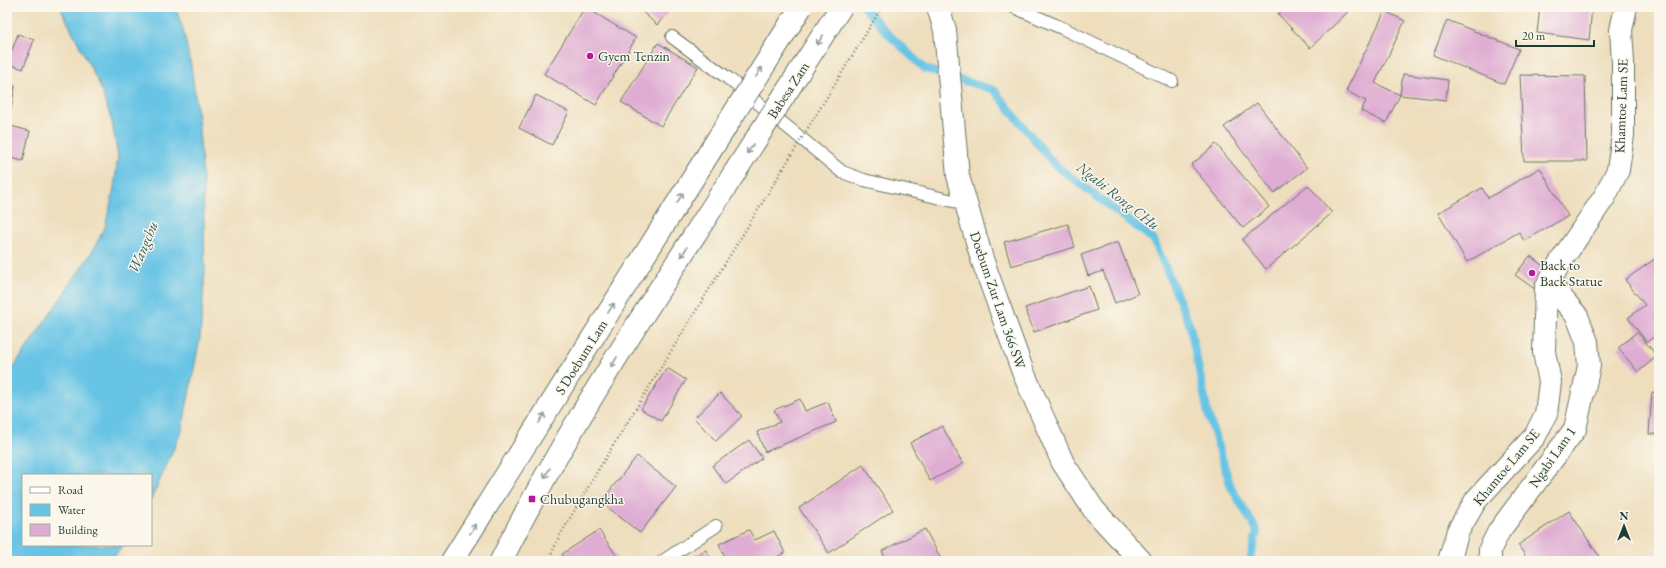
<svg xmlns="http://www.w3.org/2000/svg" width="1666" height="568" font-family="'EB Garamond',serif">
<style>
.water{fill:#67c4e5;stroke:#43808c}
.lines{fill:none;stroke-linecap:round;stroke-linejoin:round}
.stream{stroke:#67c4e5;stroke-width:8}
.building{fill:#dfadd3}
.service-casing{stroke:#677564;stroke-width:14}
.minor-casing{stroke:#677564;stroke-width:24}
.primary-casing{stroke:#677564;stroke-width:24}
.trunk-casing{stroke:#677564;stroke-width:24}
.path{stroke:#677564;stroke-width:2.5;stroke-dasharray:1 3;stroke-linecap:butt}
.service{stroke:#fff;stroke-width:12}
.minor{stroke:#fff;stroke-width:22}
.primary{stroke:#fff;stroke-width:22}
.trunk{stroke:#fff;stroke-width:22}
.trunk-bridge-casing{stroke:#677564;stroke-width:24;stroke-linecap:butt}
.path-bridge{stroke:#677564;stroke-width:2.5;stroke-dasharray:1 3;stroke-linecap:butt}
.trunk-bridge{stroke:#fff;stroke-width:22}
.oneway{stroke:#8f9e9a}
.poi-dot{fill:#b5179e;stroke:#fbf7ec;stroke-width:1.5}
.labels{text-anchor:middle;stroke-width:3;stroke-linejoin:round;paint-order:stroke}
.poi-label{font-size:14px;fill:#1f3d34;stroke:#fbf7ec;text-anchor:start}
.street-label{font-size:14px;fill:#1f3d34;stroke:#fbf7ec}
.water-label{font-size:15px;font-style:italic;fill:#315f60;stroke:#fbf7ec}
</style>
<rect width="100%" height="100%" fill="#fbf7ec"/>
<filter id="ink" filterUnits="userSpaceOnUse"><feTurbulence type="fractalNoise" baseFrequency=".025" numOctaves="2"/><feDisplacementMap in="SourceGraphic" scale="8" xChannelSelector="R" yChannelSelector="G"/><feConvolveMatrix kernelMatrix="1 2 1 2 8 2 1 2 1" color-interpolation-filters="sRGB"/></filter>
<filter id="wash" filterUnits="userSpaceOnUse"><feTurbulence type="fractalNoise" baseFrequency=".012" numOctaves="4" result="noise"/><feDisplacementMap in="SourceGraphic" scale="16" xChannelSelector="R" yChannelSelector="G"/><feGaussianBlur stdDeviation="0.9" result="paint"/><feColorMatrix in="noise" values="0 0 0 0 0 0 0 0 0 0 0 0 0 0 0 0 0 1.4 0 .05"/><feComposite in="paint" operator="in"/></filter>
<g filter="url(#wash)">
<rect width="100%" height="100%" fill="#eedebd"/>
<path class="water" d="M60,7H175L183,29L191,66L198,117L203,180L205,272L200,338L182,430L151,500V475H23V545H123L111,561H7V377L92,252L105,227L113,194L118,157L112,122L99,84Z"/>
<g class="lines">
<path class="stream" d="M864,7L885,31L925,69L994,90L1054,164L1154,240L1190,326L1208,414L1231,487L1257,531L1250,561"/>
</g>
<g id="blocks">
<g class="building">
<path d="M585,7L636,38L596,105L544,74Z"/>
<path d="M637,7H673L657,25Z"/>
<path d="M1286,7H1353L1310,48L1278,14Z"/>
<path d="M1540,7H1592L1589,40L1537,33Z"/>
<path d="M1385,11L1405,21L1375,83L1400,95L1386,123L1361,111L1366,101L1346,91Z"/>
<path d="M1447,20L1519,49L1504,84L1433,55Z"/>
<path d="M18,34L34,40L23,69L7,63Z"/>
<path d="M658,43L698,67L661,126L621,102Z"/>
<path d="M1403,74L1448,80L1446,100L1400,95Z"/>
<path d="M1520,75L1585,76L1587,161H1524Z"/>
<path d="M7,84L15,86L11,109H7Z"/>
<path d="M536,95L569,112L552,145L519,128Z"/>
<path d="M1257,103L1307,168L1274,193L1224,127Z"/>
<path d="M7,125L30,131L23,161L7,157Z"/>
<path d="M1216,144L1269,207L1243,228L1191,165Z"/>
<path d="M1540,168L1568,216L1524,241L1519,232L1467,262L1438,213L1482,188L1488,198Z"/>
<path d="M1308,185L1332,213L1266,269L1242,240Z"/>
<path d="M1068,224L1075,247L1011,266L1004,242Z"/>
<path d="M1118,242L1138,294L1115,303L1103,271L1088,276L1081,255Z"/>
<path d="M1530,256L1550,271L1536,290L1515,275Z"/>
<path d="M1659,256V333L1647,342L1628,318L1645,305L1625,280Z"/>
<path d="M1089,286L1097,310L1034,332L1025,308Z"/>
<path d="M1637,332L1657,356L1638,372L1618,348Z"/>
<path d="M667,368L686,380L661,421L641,409Z"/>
<path d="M1652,392L1659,393V434H1649Z"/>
<path d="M720,393L742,416L716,441L694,418Z"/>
<path d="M800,399L805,411L828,402L836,422L765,452L757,432L780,422L774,410Z"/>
<path d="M942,426L963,464L930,481L910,443Z"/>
<path d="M749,440L762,458L726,484L712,466Z"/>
<path d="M637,456L676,487L640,533L601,502Z"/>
<path d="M863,465L893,510L829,553L799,508Z"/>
<path d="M1569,511L1599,556L1592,561H1529L1518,545Z"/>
<path d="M925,529L942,561H887L882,551Z"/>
<path d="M599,530L618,558L613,561H566L562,554Z"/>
<path d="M749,530L755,540L774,531L785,553L769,561H727L719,544Z"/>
<path d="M706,550L712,561H684Z"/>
</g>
</g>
</g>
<g filter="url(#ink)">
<use href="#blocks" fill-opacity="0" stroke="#677564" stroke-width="1"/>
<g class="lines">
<g class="service-casing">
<g id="service">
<path d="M1014,7L1062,28L1172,81"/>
<path d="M672,37L729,79L842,172L864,180L966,204"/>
<path d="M663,561L716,526"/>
</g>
</g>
<g class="minor-casing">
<g id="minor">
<path d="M938,7L945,30L958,176L982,259L1023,372L1063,463L1094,510L1141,561"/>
<path d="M1490,561V549L1499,531L1575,429L1589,366L1587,342L1577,316L1549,283"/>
</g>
</g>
<g class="primary-casing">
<path id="primary" d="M1449,561L1458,531L1476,500L1535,436L1546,414L1550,382L1544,352L1546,288L1559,264L1605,196L1618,170L1623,135V63L1621,30L1626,7"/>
</g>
<g class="trunk-casing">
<g id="trunk">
<path d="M452,561L709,153"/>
<path d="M501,561C568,425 654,299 735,172"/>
</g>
</g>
<path class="path" d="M548,561L559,537L600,467L783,169"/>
<use href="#service" class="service"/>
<use href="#minor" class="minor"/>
<use href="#primary" class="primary"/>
<use href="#trunk" class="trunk"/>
<g class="trunk-bridge-casing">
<g id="trunk-bridge">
<path d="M709,153L801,7"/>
<path d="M735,172L841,7"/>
</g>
</g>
<path class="path-bridge" d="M783,169L882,7"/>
<use href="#trunk-bridge" class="trunk-bridge"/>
</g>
<defs><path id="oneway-shaft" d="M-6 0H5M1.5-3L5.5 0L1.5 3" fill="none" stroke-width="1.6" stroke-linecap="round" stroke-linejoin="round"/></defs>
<g class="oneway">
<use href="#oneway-shaft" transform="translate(820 40) rotate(123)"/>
<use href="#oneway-shaft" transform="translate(759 72) rotate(-58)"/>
<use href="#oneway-shaft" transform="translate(750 149) rotate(123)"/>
<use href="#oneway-shaft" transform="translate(680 198) rotate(-58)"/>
<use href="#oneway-shaft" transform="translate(684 252) rotate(123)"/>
<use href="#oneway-shaft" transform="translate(611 308) rotate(-58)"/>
<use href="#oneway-shaft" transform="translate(614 362) rotate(121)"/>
<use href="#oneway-shaft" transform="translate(542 418) rotate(-58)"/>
<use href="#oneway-shaft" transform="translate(547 473) rotate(121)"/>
<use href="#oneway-shaft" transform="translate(473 529) rotate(-58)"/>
</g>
</g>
<g class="poi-dot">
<circle cx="590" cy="56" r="4"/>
<circle cx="1532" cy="273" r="4"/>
<rect x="528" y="495" width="8" height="8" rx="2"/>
</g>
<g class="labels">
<g class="poi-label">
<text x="598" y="61">Gyem Tenzin</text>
<text x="1540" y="270">Back to<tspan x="1540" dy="16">Back Statue</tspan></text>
<text x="540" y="504">Chubugangkha</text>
</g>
<g class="street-label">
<text transform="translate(788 90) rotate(-57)" y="5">Babesa Zam</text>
<text transform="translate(1621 106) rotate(-88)" y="5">Khamtoe Lam SE</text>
<text transform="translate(998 300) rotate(71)" y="5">Doebum Zur Lam 366 SW</text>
<text transform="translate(581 357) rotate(-58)" y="5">S Doebum Lam</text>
<text transform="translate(1552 457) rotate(-55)" y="5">Ngabi Lam 1</text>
<text transform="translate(1506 467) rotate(-50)" y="5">Khamtoe Lam SE</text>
</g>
<g class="water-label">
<text transform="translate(1118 196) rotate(38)" y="5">Ngabi Rong CHu</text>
<text transform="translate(143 247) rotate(-67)" y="5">Wangchu</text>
</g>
</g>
<rect width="1666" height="568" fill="none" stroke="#fbf7ec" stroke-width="24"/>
<rect x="22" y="474" width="130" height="72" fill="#fbf7ec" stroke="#a3ada2"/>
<rect x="30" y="487" width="20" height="6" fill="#ffffff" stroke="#a3ada2"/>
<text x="58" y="494" font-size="12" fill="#1f3d34">Road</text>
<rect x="30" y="504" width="20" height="12" fill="#67c4e5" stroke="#a3ada2"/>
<text x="58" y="514" font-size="12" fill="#1f3d34">Water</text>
<rect x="30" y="524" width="20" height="12" fill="#dfadd3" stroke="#a3ada2"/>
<text x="58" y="534" font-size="12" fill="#1f3d34">Building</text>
<g transform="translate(1624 526)" stroke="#fbf7ec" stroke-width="3" paint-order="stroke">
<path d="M0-3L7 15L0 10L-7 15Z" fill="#1f3d34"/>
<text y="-6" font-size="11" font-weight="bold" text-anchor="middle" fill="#1f3d34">N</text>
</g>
<path d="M1516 40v6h78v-6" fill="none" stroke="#1f3d34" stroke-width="2"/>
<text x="1522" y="40" font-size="12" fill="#1f3d34" stroke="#fbf7ec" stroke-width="3" paint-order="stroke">20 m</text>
</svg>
